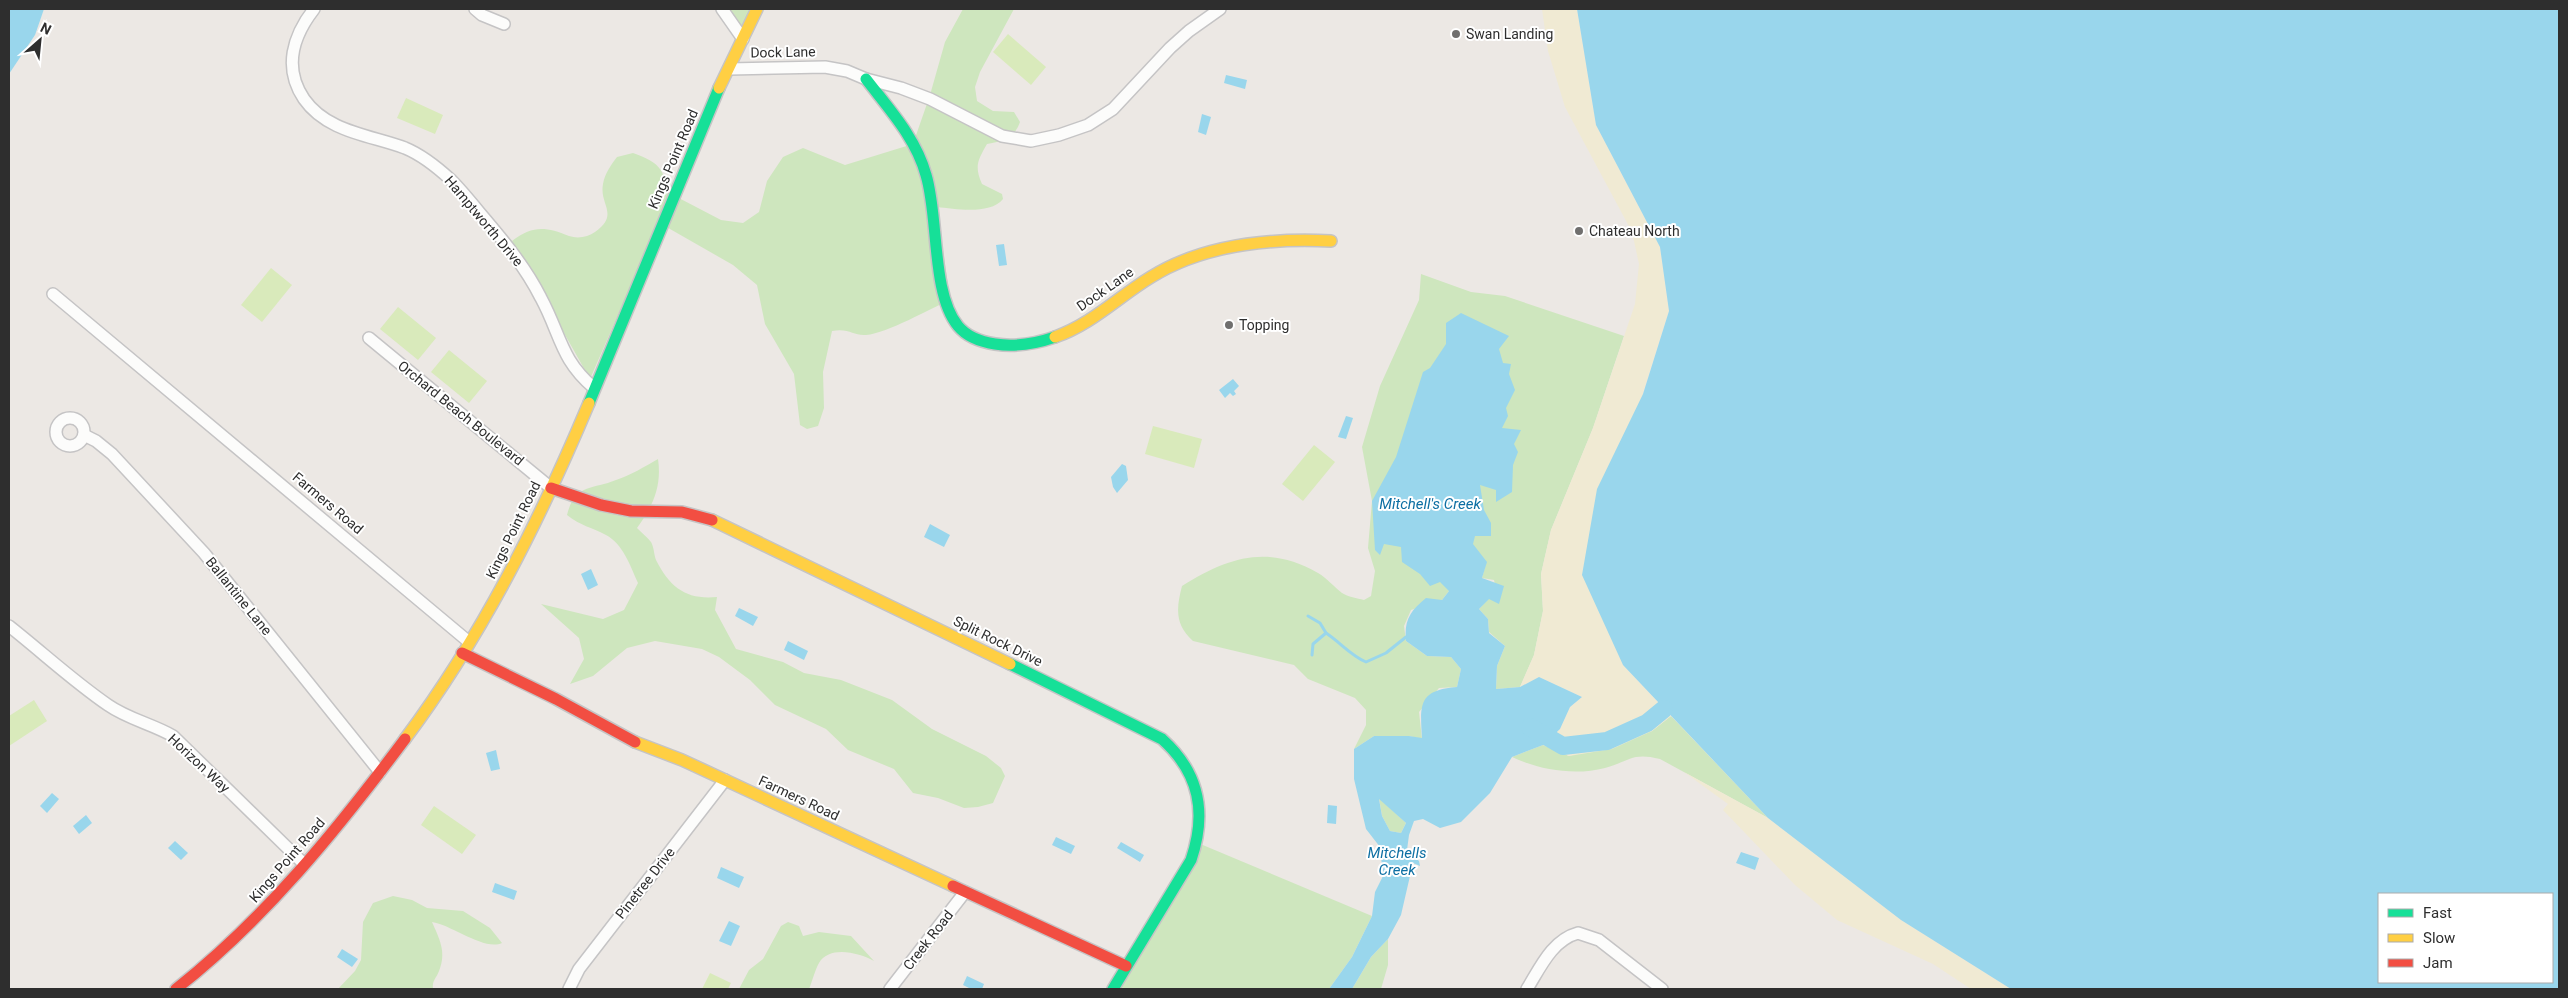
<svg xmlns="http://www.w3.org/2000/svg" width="2568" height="998" font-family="Roboto,sans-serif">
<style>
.green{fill:#cee6be}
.sand{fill:#f0ead3}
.pitch{fill:#d9eabb}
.water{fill:#99d6ec;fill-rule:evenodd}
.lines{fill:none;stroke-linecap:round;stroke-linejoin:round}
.stream{stroke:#99d6ec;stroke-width:3}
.river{stroke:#99d6ec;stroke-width:18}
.street-casing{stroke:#c5c4c5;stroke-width:14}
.fast-casing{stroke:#c5c4c5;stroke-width:14}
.slow-casing{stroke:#c5c4c5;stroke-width:14}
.jam-casing{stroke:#c5c4c5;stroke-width:14}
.street{stroke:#fcfcfb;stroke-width:11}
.fast{stroke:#16e098;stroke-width:11}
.slow{stroke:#ffcf43;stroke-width:11}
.jam{stroke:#f24e42;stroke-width:11}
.poi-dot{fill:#706f6e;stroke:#fff;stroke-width:2}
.labels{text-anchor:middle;stroke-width:4;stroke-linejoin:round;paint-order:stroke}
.poi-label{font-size:14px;fill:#2e2e2e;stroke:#fff;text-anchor:start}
.street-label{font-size:14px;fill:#2e2e2e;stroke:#fff}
.water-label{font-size:15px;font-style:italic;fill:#0d6fa3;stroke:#fff}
</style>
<rect width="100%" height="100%" fill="#ece8e4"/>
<g class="green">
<path d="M722,9H757L743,39Z"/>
<path d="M963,9H1014L980,72L975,87L977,101L993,111L1014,112L1020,122C1014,139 1003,141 987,144C978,160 974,166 982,184L1002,194L1003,199C990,215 956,209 937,207L950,300C929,309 888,333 866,335C853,336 850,328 832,331L823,372L824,408L818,426L807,429L800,425L794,374L765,324L757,285L733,265L663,225L675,196L721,220L743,223L759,212L767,181L783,157L803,148L845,165L913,144L930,95L945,42Z"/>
<path d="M633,153C660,163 663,168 670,196L590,379L512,241C533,225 546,227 569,236C578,239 588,237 595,232C620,214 599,205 603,184C605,173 611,165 617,157Z"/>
<path d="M1421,274L1471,292L1505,296L1624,336L1593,428L1551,530L1541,574L1543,611L1534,655L1520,687L1496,689L1497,666L1505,646L1489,632L1488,619L1479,609L1489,598L1499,603L1494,580L1482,578L1486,563L1449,591L1442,600L1411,610L1404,626L1406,641L1427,656L1451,657L1461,669L1457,687L1439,688L1419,712L1422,739L1409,736H1374L1354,749L1366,725V710L1355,698L1308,679L1294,665L1193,641C1175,625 1176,609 1182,586C1228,557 1268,544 1318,573C1327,578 1334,587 1342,593C1348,597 1357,598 1364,600L1371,596L1375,571L1368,548L1372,501L1362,447L1380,386L1419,300Z"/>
<path d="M658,459C662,486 653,506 637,528C641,532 647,537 651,542C654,547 654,555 656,560C670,588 687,600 717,597L715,610L736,649L783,662L804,673L841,680L892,700L932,729L986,756L1001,768L1005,776L993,803L978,807L964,808L938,798L913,793L894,769L848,750L826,729L775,705L750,680L719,657L702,649L655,641L627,648L593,676L570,684L584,659L579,638L541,604L603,619L624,610L638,583C630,565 623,544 606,535C591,527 581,526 567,515C575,483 592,490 616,480C631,475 644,467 658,459Z"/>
<path d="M1671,716L1768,818L1660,759C1632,752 1630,761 1605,768C1575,776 1539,770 1512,757L1543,745L1569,756L1652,731Z"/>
<path d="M1379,798L1406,823L1401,833L1390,831L1382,816Z"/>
<path d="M1198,843L1372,916L1352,957L1329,989H1114Z"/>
<path d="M393,896L412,900L427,908L463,911L490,928L502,943C484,951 452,925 432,922C439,938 447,952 439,971C436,979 432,980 433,989H338L355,971L361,960L363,922L373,903Z"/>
<path d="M788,922L799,926L803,936L819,932L851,936L874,961C859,953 830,945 819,963C815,970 812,982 809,989H739L749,970L763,959L781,926Z"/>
<path d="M1388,939V965L1381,989H1352L1371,957Z"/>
</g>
<g class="sand">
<path d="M1542,9H1577L1596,125L1660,247L1669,311L1643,393L1623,665L1671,716L1652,731L1612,749L1569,756L1543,745L1560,729L1570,707L1582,697L1539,677L1520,687L1534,655L1543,611L1541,574L1551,530L1593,428L1635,304L1639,264L1632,232L1565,107L1548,51Z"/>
<path d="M1684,772L1768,818L1901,920L2011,989H1971L1933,964L1837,920L1795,885L1723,810L1728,804Z"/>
</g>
<g class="pitch">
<path d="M1008,34L1046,67L1031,85L993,52Z"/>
<path d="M406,98L443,115L435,134L397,118Z"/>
<path d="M271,268L292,285L262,322L241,305Z"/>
<path d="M398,307L436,338L418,360L380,329Z"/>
<path d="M449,350L487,381L469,403L431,372Z"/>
<path d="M1153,426L1202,439L1194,468L1145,454Z"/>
<path d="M1314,445L1335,462L1303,501L1282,484Z"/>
<path d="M34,700L47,721L9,746V716Z"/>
<path d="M434,806L476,835L462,854L421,825Z"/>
<path d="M710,973L731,983L728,989H702Z"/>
</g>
<g class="water">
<path d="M9,9H44L35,35L9,74Z"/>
<path d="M1577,9H2559V989H2011L1901,920L1768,818L1623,665L1582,575L1597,489L1643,394L1669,311L1660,247L1596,125ZM2379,894H2552V982H2379Z"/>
<path d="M1226,75L1247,80L1245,89L1224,83Z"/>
<path d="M1202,114L1211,117L1206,135L1198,132Z"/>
<path d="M1004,244L1007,265L999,266L996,245Z"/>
<path d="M1461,313L1509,336L1499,349L1503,363L1511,364L1509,374L1515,390L1506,408L1508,416L1502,428L1521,430L1514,444L1518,452L1513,465L1512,492L1496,502V490L1480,485L1484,510L1491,523V536H1475L1473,544L1487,562L1482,578L1504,586L1499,604L1489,599L1479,609L1488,619L1489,633L1505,646L1497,666L1496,689L1520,687L1539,677L1582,697L1570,707L1560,729L1543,745L1512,757L1490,793L1461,822L1440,828L1423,819L1414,821L1409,835L1407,850L1419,861L1420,866L1413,863L1401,915L1388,939L1371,957L1352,989H1329L1352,957L1372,916L1375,892L1383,876L1380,847L1366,829L1354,779V749L1374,736H1409L1422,738C1420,705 1418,690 1457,687L1461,669L1451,657L1427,656L1406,641C1404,620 1410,611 1426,598L1442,600L1449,591L1440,582L1430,586L1420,574L1402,562L1401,547L1384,544L1380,555L1375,550L1372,501L1396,457L1423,372L1430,368L1446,344V323ZM1379,799L1406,823L1401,833L1390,831L1382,816Z"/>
<path d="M1233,379L1239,386L1234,391L1236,394L1233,396L1230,393L1225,398L1219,390Z"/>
<path d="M1346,416L1353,418L1346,439L1338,437Z"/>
<path d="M1122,464L1126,466L1128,480L1117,493L1113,487L1111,477Z"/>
<path d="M930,524L950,535L944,547L924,537Z"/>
<path d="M591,569L598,585L588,590L581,574Z"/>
<path d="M739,608L758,617L753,626L735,616Z"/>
<path d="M788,641L808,651L804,660L784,650Z"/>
<path d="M496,750L500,769L491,771L486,753Z"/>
<path d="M52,793L59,799L47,813L40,806Z"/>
<path d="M1328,805L1337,806L1336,824L1327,823Z"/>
<path d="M86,815L92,823L79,834L73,826Z"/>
<path d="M1056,837L1075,846L1071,854L1052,845Z"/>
<path d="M175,841L188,853L181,860L168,848Z"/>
<path d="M1121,842L1144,855L1140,862L1117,848Z"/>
<path d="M1741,852L1759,858L1755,870L1736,863Z"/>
<path d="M721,867L744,877L739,888L717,878Z"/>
<path d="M495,883L517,891L514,900L492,892Z"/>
<path d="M729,921L740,926L731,946L719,941Z"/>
<path d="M342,949L358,959L352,967L337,957Z"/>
<path d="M967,976L984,984L982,989H971L963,985Z"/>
</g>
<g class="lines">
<g class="stream">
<path d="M1308,616L1320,623L1326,633"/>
<path d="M1312,655L1313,644L1326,633C1341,643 1350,655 1366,662L1386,653L1406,637"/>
</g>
<path class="river" d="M1530,727L1563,746L1607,741L1647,723L1664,709"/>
<g class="street-casing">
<g id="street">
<path d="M314,9C293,36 283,68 304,99C327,132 370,135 405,148C422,155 438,168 451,180C461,190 470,201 479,212C502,239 525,266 541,298C561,335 560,359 594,388"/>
<path d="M475,9L482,15L504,24"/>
<path d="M722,9L743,39"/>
<path d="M729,69L825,67L847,71L866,79L901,88L930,99L1002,136L1031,141L1059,135L1088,125L1113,109L1170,48L1189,31L1220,9"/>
<path d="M53,294L469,642"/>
<path d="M369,338L551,488"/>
<circle cx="70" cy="432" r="14"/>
<path d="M84,435L96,441L112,454L204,553L380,772"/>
<path d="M9,626C42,652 73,681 108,705C128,719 152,724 173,736L304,864"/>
<path d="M569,989L579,969L725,780"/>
<path d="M890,989L965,892"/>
<path d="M1527,989C1540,968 1552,940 1578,933L1599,940L1662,989"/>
</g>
</g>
<g class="fast-casing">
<g id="fast">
<path d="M866,79C889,109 916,138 926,175C939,217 931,293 958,326C967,337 982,342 995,344C1015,347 1035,344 1055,337"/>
<path d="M589,403L719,88"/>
<path d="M1010,664L1162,739C1200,773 1207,813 1191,860L1113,989"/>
</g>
</g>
<g class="slow-casing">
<g id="slow">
<path d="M719,88L757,9"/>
<path d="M1055,337C1092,324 1118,297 1151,277C1204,244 1270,238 1331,241"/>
<path d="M712,520L1010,664"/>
<path d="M405,739C482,636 539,522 589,403"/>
<path d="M635,742L682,760L953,886"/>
</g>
</g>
<g class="jam-casing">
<g id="jam">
<path d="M551,488L601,505L631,511L682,512L712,520"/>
<path d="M462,653L556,699L635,742"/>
<path d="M953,886L1126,966"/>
<path d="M176,989C265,919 337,830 405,739"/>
</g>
</g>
<use href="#street" class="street"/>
<use href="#fast" class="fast"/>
<use href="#slow" class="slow"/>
<use href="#jam" class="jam"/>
</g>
<g class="poi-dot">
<circle cx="1456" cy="34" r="5"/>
<circle cx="1579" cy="231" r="5"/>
<circle cx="1229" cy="325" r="5"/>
</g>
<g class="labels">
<g class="poi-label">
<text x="1466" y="39">Swan Landing</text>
<text x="1589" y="236">Chateau North</text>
<text x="1239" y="330">Topping</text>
</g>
<g class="street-label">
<text transform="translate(783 52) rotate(-1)" y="5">Dock Lane</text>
<text transform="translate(673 159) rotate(-67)" y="5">Kings Point Road</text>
<text transform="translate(484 221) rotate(50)" y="5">Hamptworth Drive</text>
<text transform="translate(1105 289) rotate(-35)" y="5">Dock Lane</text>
<text transform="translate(461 413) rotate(39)" y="5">Orchard Beach Boulevard</text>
<text transform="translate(328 503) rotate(40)" y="5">Farmers Road</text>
<text transform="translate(513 530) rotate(-64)" y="5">Kings Point Road</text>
<text transform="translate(239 596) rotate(51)" y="5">Ballantine Lane</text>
<text transform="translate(998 641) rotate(26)" y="5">Split Rock Drive</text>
<text transform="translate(199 763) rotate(43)" y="5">Horizon Way</text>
<text transform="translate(799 798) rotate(25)" y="5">Farmers Road</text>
<text transform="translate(287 860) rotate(-49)" y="5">Kings Point Road</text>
<text transform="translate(645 883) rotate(-52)" y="5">Pinetree Drive</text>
<text transform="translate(928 940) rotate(-52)" y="5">Creek Road</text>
</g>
<g class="water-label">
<text x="1430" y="509">Mitchell's Creek</text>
<text x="1397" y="858">Mitchells<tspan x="1397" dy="17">Creek</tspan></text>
</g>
</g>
<rect width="2568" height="998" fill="none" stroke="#2e2e2e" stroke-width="20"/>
<rect x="2378" y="893" width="175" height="90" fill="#ffffff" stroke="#ababab"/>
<rect x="2388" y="909" width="25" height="8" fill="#16e098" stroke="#ababab"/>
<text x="2423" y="918" font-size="15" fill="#2e2e2e">Fast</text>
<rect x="2388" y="934" width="25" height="8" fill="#ffcf43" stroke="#ababab"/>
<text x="2423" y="943" font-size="15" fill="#2e2e2e">Slow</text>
<rect x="2388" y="959" width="25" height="8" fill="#f24e42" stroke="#ababab"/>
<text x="2423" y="968" font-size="15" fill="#2e2e2e">Jam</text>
<g transform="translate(40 40) rotate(27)" stroke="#ffffff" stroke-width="4" paint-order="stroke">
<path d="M0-4L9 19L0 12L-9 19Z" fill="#2e2e2e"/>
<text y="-8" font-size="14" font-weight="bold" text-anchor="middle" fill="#2e2e2e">N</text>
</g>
</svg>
